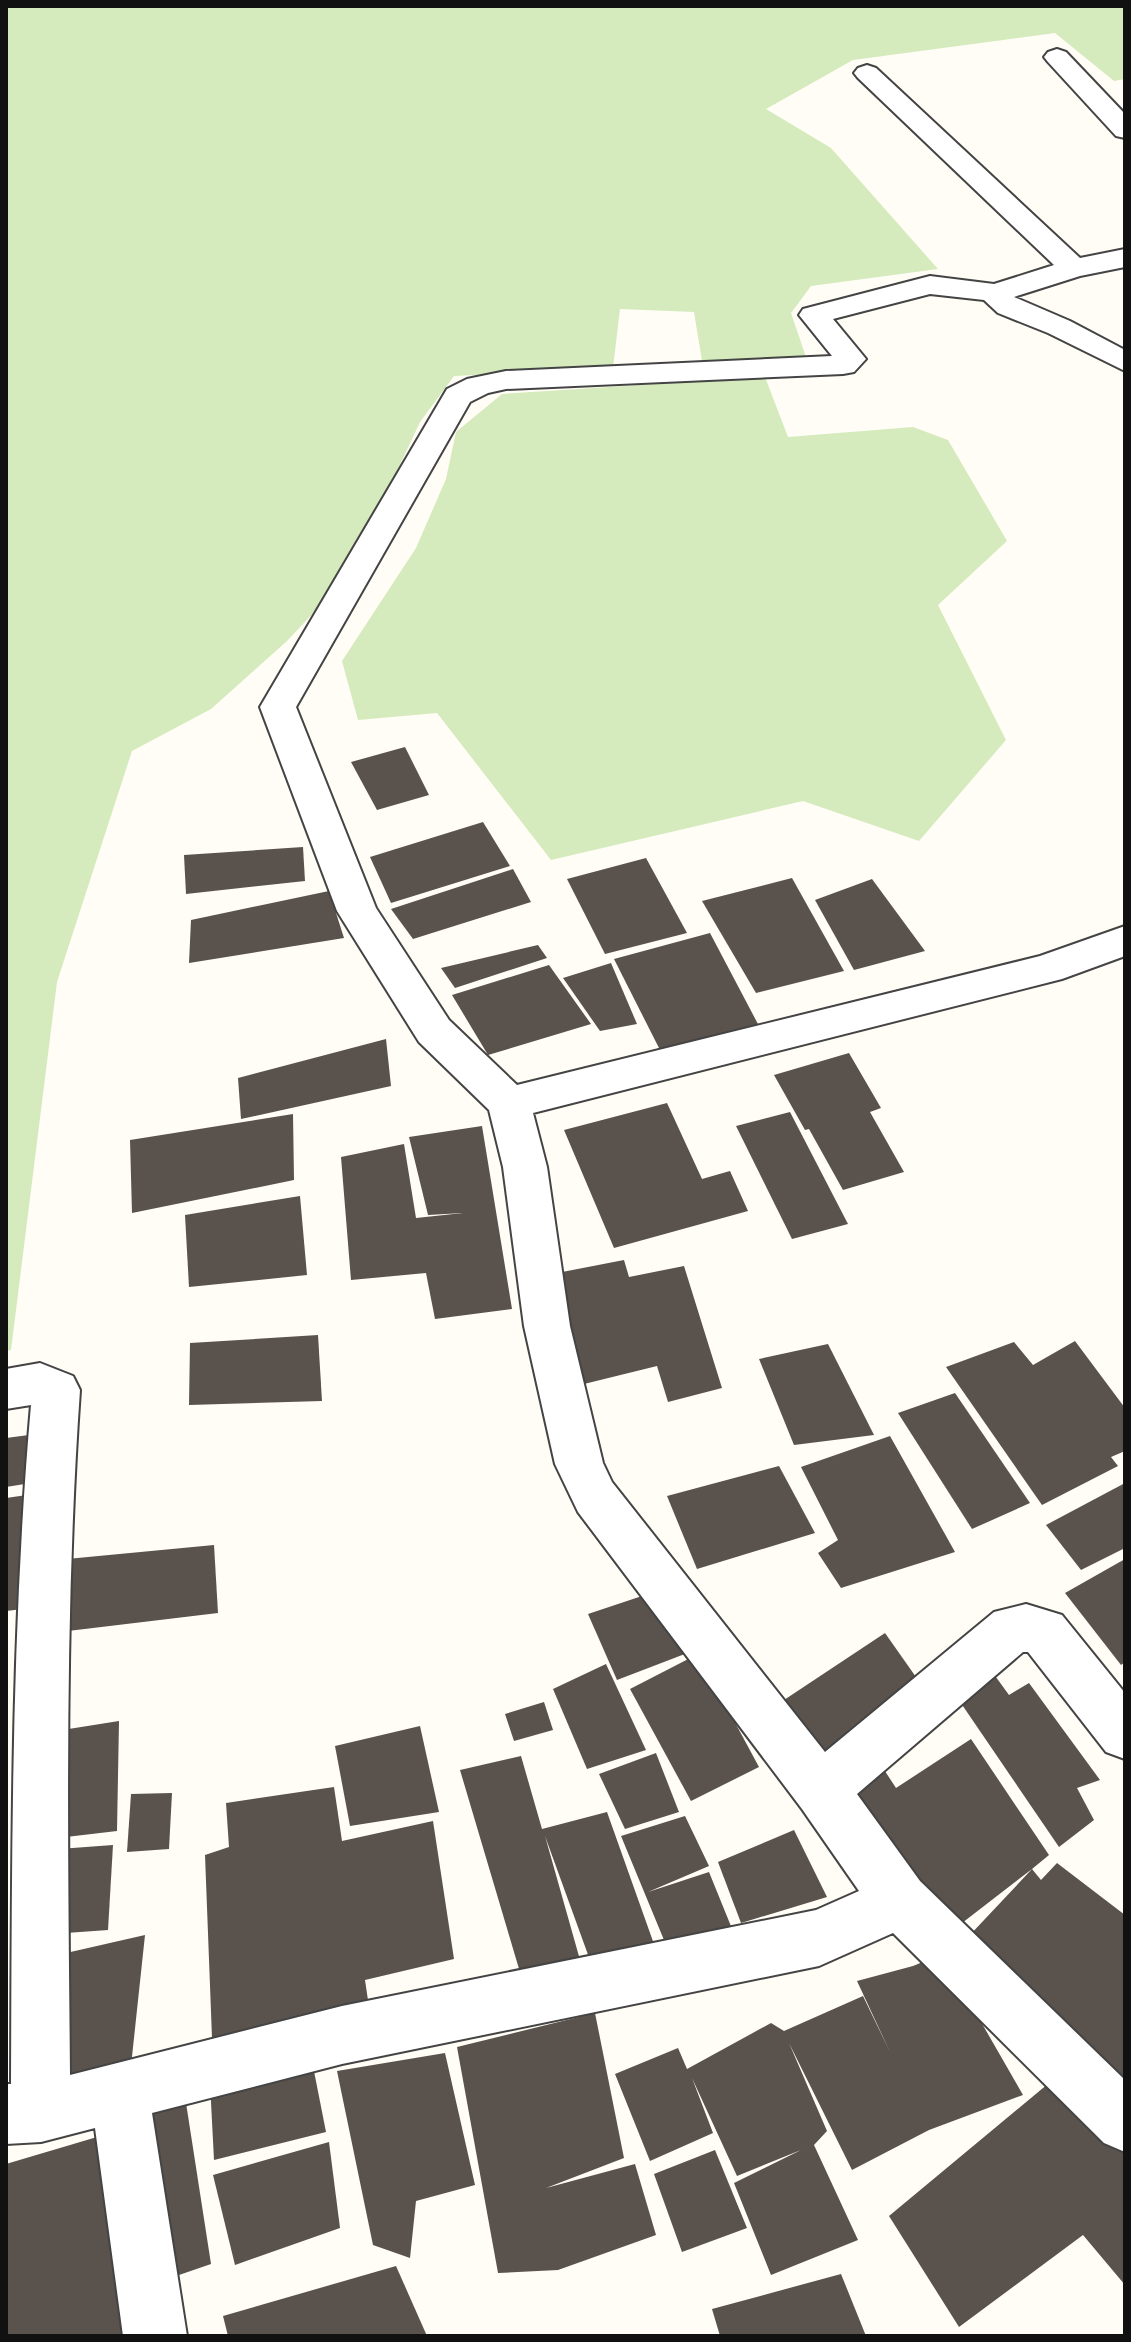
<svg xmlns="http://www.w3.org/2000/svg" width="1131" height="2342" font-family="Bitter,serif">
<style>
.green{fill:#d5ebbd}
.building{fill:#5a524d}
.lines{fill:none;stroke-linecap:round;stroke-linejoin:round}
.minor-casing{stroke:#444;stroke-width:4}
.minor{fill:#fff;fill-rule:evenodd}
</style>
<rect width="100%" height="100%" fill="#fffdf5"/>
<g class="green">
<path d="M6,6H1125V79L1114,81L1055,33L853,60L766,109L831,148L938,269L811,286L791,313L806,357L702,361L694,312L620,309L613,368L454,376L420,422L348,576L287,641L211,709L132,751L57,982L11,1350L6,1351Z"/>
<path d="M765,377L788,437L913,427L948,440L1007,541L938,605L1006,740L919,841L803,801L551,860L437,713L358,720L342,661L416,548L446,479L456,432L502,394Z"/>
</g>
<g class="building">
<path d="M405,747L429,795L377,810L351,762Z"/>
<path d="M483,822L510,866L391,903L370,857Z"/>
<path d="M303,847L305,881L186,894L184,855Z"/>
<path d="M646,858L687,933L605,954L567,879Z"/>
<path d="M513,869L531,902L413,939L391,909Z"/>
<path d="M792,878L844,971L756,993L702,901Z"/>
<path d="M872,879L925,951L854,970L815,900Z"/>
<path d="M329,891L344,938L189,963L191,920Z"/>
<path d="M710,933L759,1026L660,1050L614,959Z"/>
<path d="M538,945L547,958L455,988L441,968Z"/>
<path d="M611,963L637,1024L600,1031L563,978Z"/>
<path d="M549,965L591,1024L488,1055L452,995Z"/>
<path d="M386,1039L391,1086L241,1119L238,1078Z"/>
<path d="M849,1053L881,1108L870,1112L904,1172L843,1190L809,1129L805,1130L774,1075Z"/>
<path d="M667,1103L702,1179L730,1171L748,1211L614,1248L564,1130Z"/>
<path d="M790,1112L848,1224L792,1239L736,1126Z"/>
<path d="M293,1114L294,1180L132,1213L130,1140Z"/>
<path d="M482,1126L512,1309L435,1319L426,1273L351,1280L341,1157L404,1144L416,1218L463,1213L428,1215L409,1137Z"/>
<path d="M300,1196L307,1275L189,1287L185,1215Z"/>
<path d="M624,1260L629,1277L684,1266L722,1388L668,1402L657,1366L584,1384L557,1273Z"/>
<path d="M318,1335L322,1401L189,1405L190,1343Z"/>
<path d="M1075,1341L1125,1408V1451L1111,1457L1118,1466L1042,1505L946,1367L1014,1342L1033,1365Z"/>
<path d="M828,1344L874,1435L794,1445L759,1359Z"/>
<path d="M955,1393L1030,1503L972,1529L898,1413Z"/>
<path d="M29,1435L31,1483L6,1487V1438Z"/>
<path d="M890,1436L955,1552L841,1588L818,1553L838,1540L801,1467Z"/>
<path d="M779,1466L815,1533L697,1569L667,1496Z"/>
<path d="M1125,1483V1548L1081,1570L1046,1525Z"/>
<path d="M34,1494L32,1608L6,1611V1498Z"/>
<path d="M214,1545L218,1613L68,1631L67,1559Z"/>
<path d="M1125,1559V1662L1121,1665L1065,1593Z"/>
<path d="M657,1591L690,1652L617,1680L588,1614Z"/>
<path d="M885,1633L923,1687L822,1760L781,1702Z"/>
<path d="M698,1654L759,1767L691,1801L630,1689Z"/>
<path d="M985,1662L1009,1695L1029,1683L1100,1780L1077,1788L1094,1820L1059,1847L952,1690Z"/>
<path d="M606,1664L646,1750L587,1769L553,1689Z"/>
<path d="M544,1702L553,1730L514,1741L505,1714Z"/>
<path d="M119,1721L117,1831L49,1839L56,1731Z"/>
<path d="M420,1726L439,1812L350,1826L335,1746Z"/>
<path d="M971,1739L1049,1855L1032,1869L1041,1880L1057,1863L1125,1915V2085L968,1937L1032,1869L953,1930L845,1795L881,1765L896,1788Z"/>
<path d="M656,1753L679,1812L625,1829L599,1774Z"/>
<path d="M521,1756L542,1829L607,1812L660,1961L595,1974L545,1836L582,1967L522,1979L460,1770Z"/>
<path d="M334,1787L342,1841L433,1821L454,1959L365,1980L369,2007L212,2038L205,1855L229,1847L226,1803Z"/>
<path d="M172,1793L169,1849L127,1852L131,1794Z"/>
<path d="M685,1816L709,1866L648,1892L709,1872L737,1941L671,1957L621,1836Z"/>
<path d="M794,1830L827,1897L741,1923L718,1862Z"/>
<path d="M113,1845L108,1930L52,1934L59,1849Z"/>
<path d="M145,1935L131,2066L52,2084L53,1956Z"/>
<path d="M942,1954L1023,2095L929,2130L852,2170L789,2043L827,2131L814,2145L858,2240L771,2275L734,2183L801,2150L737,2176L692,2078L713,2133L650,2161L615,2074L678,2048L687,2069L771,2023L784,2031L863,1996L890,2052L857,1981L913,1966Z"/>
<path d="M595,2013L624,2158L546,2188L635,2164L656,2235L558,2270L498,2273L457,2047Z"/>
<path d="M445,2053L475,2185L416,2201L410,2258L373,2245L337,2071Z"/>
<path d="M312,2061L326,2132L214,2160L210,2083Z"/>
<path d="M1061,2073L1125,2155V2285L1083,2235L959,2327L889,2216Z"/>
<path d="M184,2090L211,2264L150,2285L122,2120Z"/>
<path d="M97,2137L137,2336H6V2164Z"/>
<path d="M329,2142L340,2228L235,2265L213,2175Z"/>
<path d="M715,2150L747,2228L682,2252L654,2174Z"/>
<path d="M396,2266L427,2336H228L223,2316Z"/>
<path d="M841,2274L866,2336H720L712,2309Z"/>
</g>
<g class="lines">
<g class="minor-casing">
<g id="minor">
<path d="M1057,49L1066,52L1125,114V138L1116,136L1048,62L1044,57L1048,52Z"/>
<path d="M867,65L876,68L1080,258L1125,249V267L1080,276L1014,297L1070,321L1125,350V371L1048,333L998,313L984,300L930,294L833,319L866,359L854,372L843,374L506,389L488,393L470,402L296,707L376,908L449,1020L517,1085L1040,956L1125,926V956L1062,979L533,1113L547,1167L570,1326L603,1463L612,1482L825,1752L994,1612L1026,1604L1062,1615L1125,1693V1759L1106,1752L1028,1652H1023L857,1794L920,1881L1125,2080V2152L1104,2143L893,1933L819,1966L342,2064L152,2113L187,2336H123L95,2128L41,2142L6,2144V2084H11C12,1857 11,1631 31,1405L6,1409V1369L40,1363L73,1376L80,1390C64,1618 68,1846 70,2075L342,2006L816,1910L859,1891L802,1809L578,1512L555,1464L524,1326L503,1167L489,1110L419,1042L337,911L260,707L447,389L467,379L506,371L832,356L799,315L803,309L930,276L994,284L1054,265L858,78L854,73L858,68Z"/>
</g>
</g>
<use href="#minor" class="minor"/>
</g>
<rect width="1131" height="2342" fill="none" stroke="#111111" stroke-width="16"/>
</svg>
